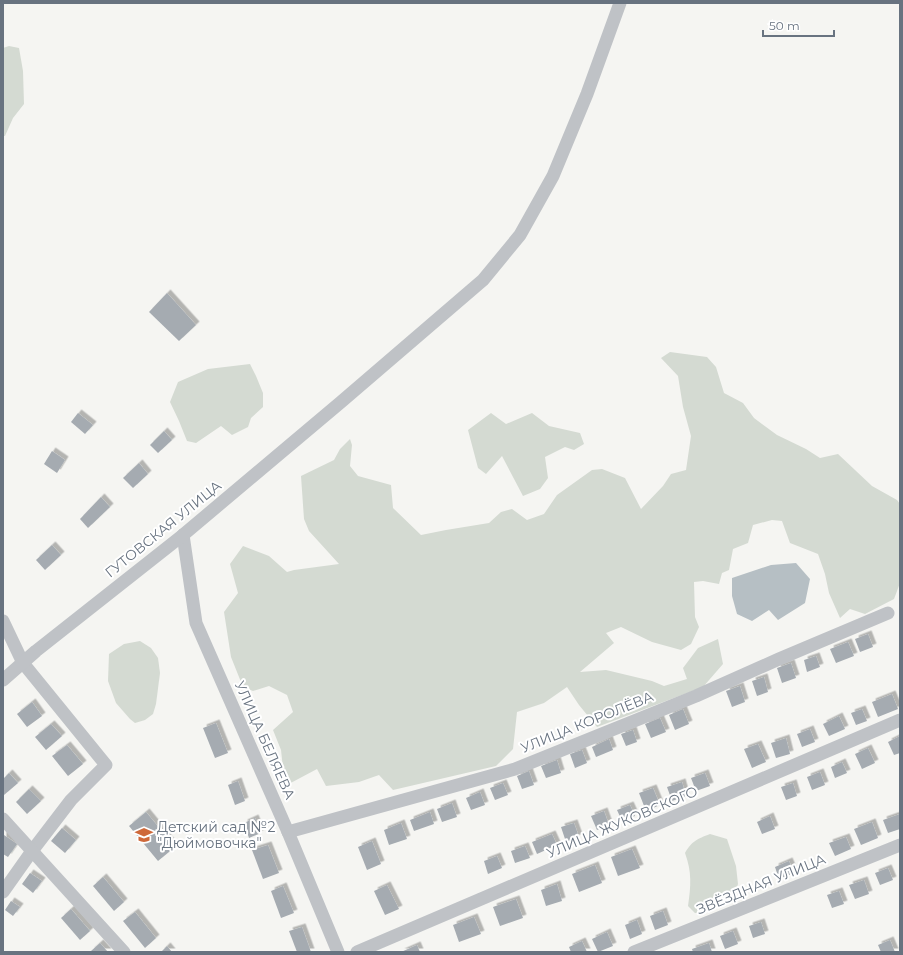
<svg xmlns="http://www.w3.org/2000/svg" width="903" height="955" font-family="Montserrat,sans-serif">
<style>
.green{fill:#d4dad2}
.water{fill:#b6bfc4}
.building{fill:#a5abb1;filter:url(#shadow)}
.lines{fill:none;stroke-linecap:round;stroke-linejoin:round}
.minor{stroke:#bfc2c6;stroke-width:13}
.labels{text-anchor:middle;stroke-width:4;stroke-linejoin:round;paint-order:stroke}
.street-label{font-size:14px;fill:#687380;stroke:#fff}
.poi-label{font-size:14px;fill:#687380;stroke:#fff;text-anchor:start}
</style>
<defs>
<filter id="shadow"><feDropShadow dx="3.5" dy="-3.5" stdDeviation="0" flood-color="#0004"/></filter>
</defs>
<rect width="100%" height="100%" fill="#f5f5f2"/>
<g class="green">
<path d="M9,46L19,48L23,71L24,104L13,118L5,136H3V48Z"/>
<path d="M670,352L707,357L716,367L724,393L743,403L754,418L777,435L806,449L820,458L838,454L872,486L897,500L900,504V583L894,599L865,614L850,609L840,618L829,593L825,574L818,554L790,543L782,521L772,520L753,525L748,543L733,549L729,570L722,573L719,584L703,581L694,582L695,617L699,627L691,644L681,650L652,642L621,627L606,633L614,643L580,672L606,670L652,681L664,686L687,679L683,668L698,648L718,639L723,664L703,687L597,727L579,705L567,687L544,703L517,712L513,749L496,766L393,790L379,775L359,782L326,786L317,769L285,786L281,750L273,730L293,712L287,695L269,686L253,691L243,687L231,657L224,612L238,593L230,564L243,546L269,556L287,572L294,570L339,564L309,531L304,519L301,476L334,460L340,449L350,439L352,445L350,466L358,476L391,485L393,508L421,535L446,530L489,523L501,512L512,509L527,520L544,514L557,495L592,470L602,469L625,478L641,509L663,486L671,474L686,470L691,436L683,407L678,376L661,358Z"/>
<path d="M250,364L256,376L263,393V407L251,418L248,427L232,435L221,426L196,443L187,441L179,421L170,402L178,382L208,369Z"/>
<path d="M491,413L506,424L532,413L549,426L580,433L584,444L574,450L565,447L545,457L548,478L540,489L523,496L502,456L486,474L478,468L468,430Z"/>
<path d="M140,641L151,648L158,658L160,673L156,704L153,714L145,720L135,723L130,719L116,703L108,681L109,654L124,644Z"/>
<path d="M710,834L727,839L736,866L738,884L736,890L726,896L723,904C712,904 709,906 701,913H695L688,906C691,886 692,872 685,853C692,841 697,839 710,834Z"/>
</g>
<path class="water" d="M796,563L810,579L805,603L778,620L769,610L752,621L737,614L732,596V578L771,565Z"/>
<g class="building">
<path d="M167,293L196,325L179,341L149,312Z"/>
<path d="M78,413L93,425L85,434L71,422Z"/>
<path d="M164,431L172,440L158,453L150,445Z"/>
<path d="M52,451L65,460L57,473L44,464Z"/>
<path d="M139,463L148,474L133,488L123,478Z"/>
<path d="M101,497L110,507L88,528L80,519Z"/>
<path d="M52,545L61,555L45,570L36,560Z"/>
<path d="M868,634L873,647L860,652L855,639Z"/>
<path d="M848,642L854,656L836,663L830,649Z"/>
<path d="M816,656L820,667L807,672L804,660Z"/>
<path d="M791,663L796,678L782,683L777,668Z"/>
<path d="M764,677L768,692L757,696L752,681Z"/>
<path d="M740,686L745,702L732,707L726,691Z"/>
<path d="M892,694L898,709L878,717L872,702Z"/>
<path d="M32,702L42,716L27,727L17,714Z"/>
<path d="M683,709L689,724L675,730L669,715Z"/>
<path d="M862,709L867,721L856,725L851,713Z"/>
<path d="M839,716L845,729L829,736L823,724Z"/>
<path d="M660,718L666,732L651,738L645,724Z"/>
<path d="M216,723L228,753L215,758L203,728Z"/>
<path d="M51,724L62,736L46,750L35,737Z"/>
<path d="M810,729L815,742L802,747L797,734Z"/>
<path d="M633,730L637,742L626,746L621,734Z"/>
<path d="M900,736V753L894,755L888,742Z"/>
<path d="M786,738L790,754L776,758L771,743Z"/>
<path d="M609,739L613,750L596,757L592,747Z"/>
<path d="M758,744L766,762L752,768L744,749Z"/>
<path d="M67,745L83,764L68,776L52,756Z"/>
<path d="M868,748L875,763L862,769L855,754Z"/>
<path d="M582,750L587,763L575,768L570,754Z"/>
<path d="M557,760L561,773L546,778L541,766Z"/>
<path d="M842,762L847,773L835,778L831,767Z"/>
<path d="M529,771L534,785L522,789L517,776Z"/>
<path d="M820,772L825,785L812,790L807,777Z"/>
<path d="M9,773L18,783L4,795L3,794V779Z"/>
<path d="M705,773L710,786L696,791L691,778Z"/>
<path d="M238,781L245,801L235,805L228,785Z"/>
<path d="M682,782L686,796L672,801L667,787Z"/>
<path d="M503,783L508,795L495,800L490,788Z"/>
<path d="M793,783L797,796L786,800L781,787Z"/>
<path d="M653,788L660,805L646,811L639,793Z"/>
<path d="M29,789L41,801L27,814L16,802Z"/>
<path d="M480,792L485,805L471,810L466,798Z"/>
<path d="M452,803L457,817L442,822L437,809Z"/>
<path d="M630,805L635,816L622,821L617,810Z"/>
<path d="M604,811L609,825L597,830L591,816Z"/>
<path d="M146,812L175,847L158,861L129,826Z"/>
<path d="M430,812L434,824L414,831L410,820Z"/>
<path d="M900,814V829L888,833L883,820Z"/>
<path d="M770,816L775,829L762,834L757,822Z"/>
<path d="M255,818L261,833L249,838L244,823Z"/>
<path d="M872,822L878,838L861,845L854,829Z"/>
<path d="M401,823L407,839L389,845L384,830Z"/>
<path d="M574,823L579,837L566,842L561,827Z"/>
<path d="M62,828L76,840L65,853L51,841Z"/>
<path d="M552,834L557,845L537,854L532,842Z"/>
<path d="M4,835L17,844L8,857L3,854V836Z"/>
<path d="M846,837L851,849L835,856L829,843Z"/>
<path d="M372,841L381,864L367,870L358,847Z"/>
<path d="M268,845L279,873L263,879L252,850Z"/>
<path d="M525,846L530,858L515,863L511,851Z"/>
<path d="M632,849L640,868L618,876L611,857Z"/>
<path d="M497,856L502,868L488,874L484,861Z"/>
<path d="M789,861L794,873L779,879L775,867Z"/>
<path d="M595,865L602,883L579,892L572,874Z"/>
<path d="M888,868L893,880L880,885L875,873Z"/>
<path d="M30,873L42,881L33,893L22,884Z"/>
<path d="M103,877L124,902L114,911L93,886Z"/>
<path d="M864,880L869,894L855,899L849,885Z"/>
<path d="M557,884L562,901L546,906L541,890Z"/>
<path d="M387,885L399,909L385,915L374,891Z"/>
<path d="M283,886L294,913L281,918L271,891Z"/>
<path d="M839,891L844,904L832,908L827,895Z"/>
<path d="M516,899L523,918L500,926L493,907Z"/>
<path d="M11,901L20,907L13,916L5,910Z"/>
<path d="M71,909L90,931L80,940L61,918Z"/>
<path d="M663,911L668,925L655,930L650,916Z"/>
<path d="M135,912L156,938L145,948L123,921Z"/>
<path d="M474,917L481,934L459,942L453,925Z"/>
<path d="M637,920L642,934L630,939L625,925Z"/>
<path d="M761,922L765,934L753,938L749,926Z"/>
<path d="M302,927L311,952H297L289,931Z"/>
<path d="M733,931L738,944L725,949L720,936Z"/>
<path d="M607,932L613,946L598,952L592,939Z"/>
<path d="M890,940L895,952H881L878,945Z"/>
<path d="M582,941L587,952H571L569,947Z"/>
<path d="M100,943L108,952H92L91,951Z"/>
<path d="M709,943L712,952H693L692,949Z"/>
<path d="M417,945L420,952H401Z"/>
<path d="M167,946L172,952H161Z"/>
</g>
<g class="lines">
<g class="minor">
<path d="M183,535L196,623L288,832L338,952"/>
<path d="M3,621L23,663L106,765L71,800L32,851L3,892"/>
<path d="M3,680L36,651L183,535L341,402L483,280L520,235L553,176L587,94L620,3"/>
<path d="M3,819L124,952"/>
<path d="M288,832L515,769L696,696L779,659L888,613"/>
<path d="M357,952L900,720"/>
<path d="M634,952L900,845"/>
</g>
</g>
<defs>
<g id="school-bare" transform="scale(1.38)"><path d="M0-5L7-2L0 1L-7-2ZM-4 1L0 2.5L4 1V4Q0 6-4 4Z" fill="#ce6839" stroke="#fff" stroke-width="2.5" paint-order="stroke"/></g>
</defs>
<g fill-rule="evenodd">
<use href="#school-bare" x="144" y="835"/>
</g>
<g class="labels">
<g class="street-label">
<text transform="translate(163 529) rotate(-39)" y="5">ГУТОВСКАЯ УЛИЦА</text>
<text transform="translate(587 722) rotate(-22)" y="5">УЛИЦА КОРОЛЁВА</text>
<text transform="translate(265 740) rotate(66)" y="5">УЛИЦА БЕЛЯЕВА</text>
<text transform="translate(622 822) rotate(-23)" y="5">УЛИЦА ЖУКОВСКОГО</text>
<text transform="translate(761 884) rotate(-22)" y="5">ЗВЁЗДНАЯ УЛИЦА</text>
</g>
<g class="poi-label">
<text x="157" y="832">Детский сад №2<tspan x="157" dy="16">"Дюймовочка"</tspan></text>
</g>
</g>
<rect width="903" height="955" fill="none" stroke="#687380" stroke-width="8"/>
<path d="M763 30v6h71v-6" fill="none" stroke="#687380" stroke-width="2"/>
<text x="769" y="30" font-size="12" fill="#687380" stroke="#ffffff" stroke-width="3" paint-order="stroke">50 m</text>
</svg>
